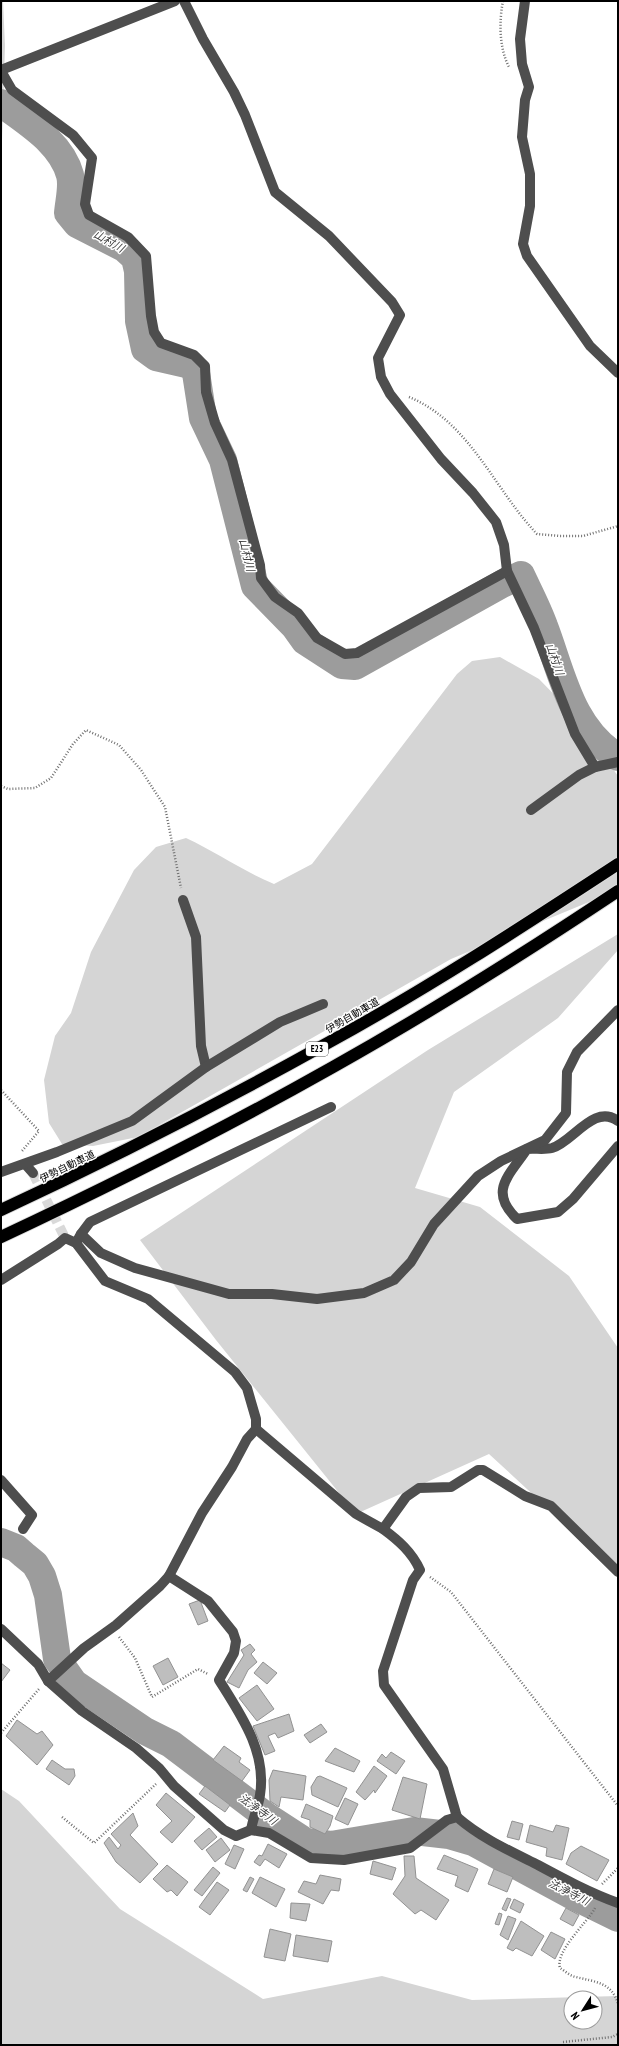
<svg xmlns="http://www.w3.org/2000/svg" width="619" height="2046" font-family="'PT Sans Narrow','Noto Sans JP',sans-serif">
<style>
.green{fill:#d5d5d5;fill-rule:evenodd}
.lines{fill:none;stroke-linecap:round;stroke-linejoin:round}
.river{stroke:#9c9c9c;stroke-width:28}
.building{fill:#bebebe;stroke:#929292}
.minor-tunnel{stroke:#d9d9d9;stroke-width:10;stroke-dasharray:10 5;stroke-linecap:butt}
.highway-casing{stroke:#dbdbdb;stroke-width:14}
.path{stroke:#707070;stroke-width:2.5;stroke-dasharray:1 2;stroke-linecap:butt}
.minor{stroke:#4e4e4e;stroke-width:10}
.highway{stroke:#000;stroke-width:12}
.labels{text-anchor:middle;stroke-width:3;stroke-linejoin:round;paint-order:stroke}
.shield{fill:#fff;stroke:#4c4c4c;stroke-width:1}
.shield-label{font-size:9px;font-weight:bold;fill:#000}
.street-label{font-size:10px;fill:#000;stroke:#fff}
.water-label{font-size:11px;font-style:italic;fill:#3d3d3d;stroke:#fff}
</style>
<rect width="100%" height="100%" fill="#fff"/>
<g class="green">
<path d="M1,1H3L5,46L1,172Z"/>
<path d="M500,657L539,679L574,715L618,776V890L451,959L138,1137L93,1146L62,1144L49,1123L44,1080L55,1036L71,1013L91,952L134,870L156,847L186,838C216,852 243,871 274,884L312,864L457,674L472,661Z"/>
<path d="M618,934V950L558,1018L454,1092L415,1188L480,1207L569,1276L618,1348V1573L489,1454L356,1514L216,1340L140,1240L428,1050Z"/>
<path d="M1,1789L19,1801L120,1909L263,1999L382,1976L472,2000L618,1996V2045H1ZM571,1998H595V2022H571Z"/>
</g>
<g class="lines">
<g class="river">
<path d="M1,103C27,123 61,142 70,175C73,186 69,201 68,213L77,224L124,248L135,258L138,271L139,321L145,349L156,357L191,365L196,373L203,418L223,460L255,586L295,627L305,641L342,665L355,666L502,584L521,575C529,592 538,609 544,626C562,673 571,729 618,757"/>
<path d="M1,1542L16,1548L24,1555L35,1564L42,1576L48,1595L57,1659L74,1683L145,1731L171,1744L266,1816L306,1842L331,1845L414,1831L449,1835L473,1842L571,1895L618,1918"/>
</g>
</g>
<g class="building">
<path d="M200,1600L208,1621L198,1625L189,1604Z"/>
<path d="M250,1644L255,1650L251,1654L257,1662L248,1670L239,1688L227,1682L244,1655L241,1650Z"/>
<path d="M168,1658L178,1677L163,1685L153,1666Z"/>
<path d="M263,1662L277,1673L267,1684L254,1673Z"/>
<path d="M1,1663L10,1670L1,1682Z"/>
<path d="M257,1685L274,1709L257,1721L239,1698Z"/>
<path d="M289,1714L294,1731L278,1738L275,1733L268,1736L275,1751L265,1755L253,1726Z"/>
<path d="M17,1720L37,1734L42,1731L53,1745L37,1765L6,1736Z"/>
<path d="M321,1724L327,1732L310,1743L304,1735Z"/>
<path d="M224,1746L241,1758L239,1762L250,1770L242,1781L213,1760Z"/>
<path d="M335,1748L360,1761L354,1772L325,1761Z"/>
<path d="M391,1752L405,1761L396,1774L377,1761L382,1754L386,1758Z"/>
<path d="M52,1760L65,1769H74L75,1776L69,1785L46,1769Z"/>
<path d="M374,1766L387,1776L375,1793L374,1790L365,1800L356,1792Z"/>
<path d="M273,1770L306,1776L303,1800L281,1797L279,1807L270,1801L269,1780Z"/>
<path d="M320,1776L347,1788L338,1807L312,1795L311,1787L317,1777Z"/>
<path d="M403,1777L427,1784L420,1819L392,1810Z"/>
<path d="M205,1786L230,1805L225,1812L199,1794Z"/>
<path d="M166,1793L195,1817L172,1843L160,1832L172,1821L156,1805Z"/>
<path d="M345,1798L358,1804L348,1825L335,1819Z"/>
<path d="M306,1804L333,1816L330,1826L325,1834L310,1827V1820L301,1817Z"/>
<path d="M133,1813L138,1826L130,1835L158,1864L140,1883L116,1862L104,1843L109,1837L118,1849L121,1845L111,1834Z"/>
<path d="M512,1821L523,1824L519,1840L507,1837Z"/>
<path d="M530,1825L553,1832L556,1825L569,1828L562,1860L546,1856L547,1848L526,1842Z"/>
<path d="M209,1828L217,1837L202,1850L194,1841Z"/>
<path d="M221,1838L230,1850L215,1862L206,1850Z"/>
<path d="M268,1844L287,1854L279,1868L265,1859L260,1866L254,1862L259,1855L262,1856Z"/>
<path d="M234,1845L244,1849L235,1869L225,1864Z"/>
<path d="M581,1846L609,1860L597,1881L566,1864L571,1853Z"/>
<path d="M444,1855L478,1869L468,1892L455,1886L458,1876L437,1869Z"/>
<path d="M404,1856H414L416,1878L449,1900L436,1920L421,1910L415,1914L393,1894L405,1876Z"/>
<path d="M373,1861L396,1868L392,1880L370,1874Z"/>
<path d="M167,1865L188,1882L177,1896L171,1890L167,1892L153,1879Z"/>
<path d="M213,1867L220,1873L202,1896L194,1890Z"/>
<path d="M494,1869L513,1877L507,1892L488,1884Z"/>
<path d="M320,1875L341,1879L339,1891L331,1890L323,1904L298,1892L304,1881L316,1884Z"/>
<path d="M250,1877L254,1879L247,1892L243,1890Z"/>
<path d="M260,1877L285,1889L276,1907L252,1893Z"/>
<path d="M217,1882L229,1890L210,1915L199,1907Z"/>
<path d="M507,1898L511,1899L506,1911L502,1909Z"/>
<path d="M514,1899L524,1904L520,1913L510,1908Z"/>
<path d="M291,1903L310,1904L306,1921L290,1918Z"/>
<path d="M566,1908L579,1915L573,1926L560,1919Z"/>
<path d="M499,1913L502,1914L499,1925L495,1924Z"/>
<path d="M508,1916L516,1919L508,1940L500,1935Z"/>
<path d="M521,1921L544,1936L532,1956L516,1948L513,1951L507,1948Z"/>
<path d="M270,1929L291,1934L285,1961L264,1957Z"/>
<path d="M551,1932L565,1939L555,1959L541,1950Z"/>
<path d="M296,1935L332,1941L328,1962L293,1956Z"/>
</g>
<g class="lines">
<path class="minor-tunnel" d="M33,1173L65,1238"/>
<g class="highway-casing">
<g id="highway">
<path d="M1,1210C111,1159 218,1104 324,1045C425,990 522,927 618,864"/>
<path d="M1,1237C114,1184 225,1128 333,1067C431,1012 525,953 618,891"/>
</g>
</g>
<g class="path">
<path d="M503,1C499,21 499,48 509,67"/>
<path d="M409,397C470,422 494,489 537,534L560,536H583L618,526"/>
<path d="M1,786L8,789L35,788L51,778L73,744L86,730L119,745L141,770L165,807L181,888"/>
<path d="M1,1090L39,1131L22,1151"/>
<path d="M430,1577L451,1592L618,1806"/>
<path d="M119,1637L135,1658L152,1697L198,1669L208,1674"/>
<path d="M1,1733L39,1689"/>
<path d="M62,1817L94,1843L156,1784"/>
<path d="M602,1884L618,1868"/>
<path d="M595,1908C587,1923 555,1951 560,1968C565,1971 570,1976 576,1977C595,1982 612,1982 618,2004"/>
<path d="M563,2042L612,2037L618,2034"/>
</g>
<g class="minor">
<path d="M184,1L203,39L234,92L245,115L275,192L329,236L392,302L400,315L378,358L381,377L390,394L441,459L473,493L496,522L504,545L507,571L534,628L575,734L595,767"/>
<path d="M525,1L520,39L522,64L529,87L525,100L522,137L530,174V206L523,244L527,256L590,346L618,373"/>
<path d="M1,70L175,1"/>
<path d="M1,71L12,90L73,135L92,158L85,204L89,215L128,237L146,256L151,316L154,332L161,343L194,355L205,366L206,392L215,423L232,460L260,565L261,578L275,597L298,613L317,638L345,654L357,653L507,571"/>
<path d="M531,810L579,775L595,767L618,762"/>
<path d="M183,900L196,937L201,1046L206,1067"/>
<path d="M618,1121C594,1103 573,1142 552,1148C544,1150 534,1148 527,1149C509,1176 488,1191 517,1219L558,1212L573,1199L618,1146"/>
<path d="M25,1164L33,1173"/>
<path d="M1,1172L57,1152L132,1121L206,1067L280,1022L323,1004"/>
<path d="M81,1234L90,1222L331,1107"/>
<path d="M76,1243L81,1234L101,1253L135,1268L229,1294H272L317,1299L364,1293L394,1280L411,1262L434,1224L478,1176L501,1161L545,1140L566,1113L567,1072L577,1052L618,1010"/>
<path d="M1,1280L58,1244L65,1238L76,1243L105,1281L148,1299L235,1372L247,1388L256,1419V1429L247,1439L232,1467L202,1513L169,1576L160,1586L116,1625L84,1648L48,1681"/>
<path d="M256,1429L356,1514L383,1529L406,1497L419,1488L451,1487L478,1470H483L525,1496L551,1506L618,1572"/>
<path d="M1,1480L32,1515L23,1529"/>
<path d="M383,1529C398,1540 412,1552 420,1570L413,1580L383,1671L384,1685L443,1769L457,1817"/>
<path d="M169,1576L208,1601L233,1632L236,1641L234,1653L219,1680C241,1715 267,1752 260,1795C258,1808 253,1818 251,1830"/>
<path d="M1,1629L38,1664L48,1681L82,1711L136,1748L159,1768L174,1786L224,1830L236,1836L251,1830L269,1833L311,1858L344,1860L410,1848L447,1820L457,1817C481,1838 510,1851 538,1865C564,1879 590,1893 618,1903"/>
</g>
<use href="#highway" class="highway"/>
</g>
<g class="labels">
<rect class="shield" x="306" y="1042" width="22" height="14" rx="3"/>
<g class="shield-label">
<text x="317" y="1052">E23</text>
</g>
<g class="street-label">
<text transform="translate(352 1015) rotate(-30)" y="4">伊勢自動車道</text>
<text transform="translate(67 1166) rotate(-26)" y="4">伊勢自動車道</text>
</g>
<g class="water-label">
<text transform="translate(109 241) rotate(29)" y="4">山村川</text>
<text transform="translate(247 555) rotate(76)" y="4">山村川</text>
<text transform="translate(555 659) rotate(71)" y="4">山村川</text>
<text transform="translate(258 1809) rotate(36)" y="4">法浄寺川</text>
<text transform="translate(569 1892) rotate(27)" y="4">法浄寺川</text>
</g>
</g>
<rect width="619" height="2046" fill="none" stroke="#000000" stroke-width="4"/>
<g transform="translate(583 2010) rotate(234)"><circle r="19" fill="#ffffff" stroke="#999999"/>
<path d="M0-3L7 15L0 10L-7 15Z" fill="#000000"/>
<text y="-6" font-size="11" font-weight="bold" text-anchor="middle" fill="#000000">N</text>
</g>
</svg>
